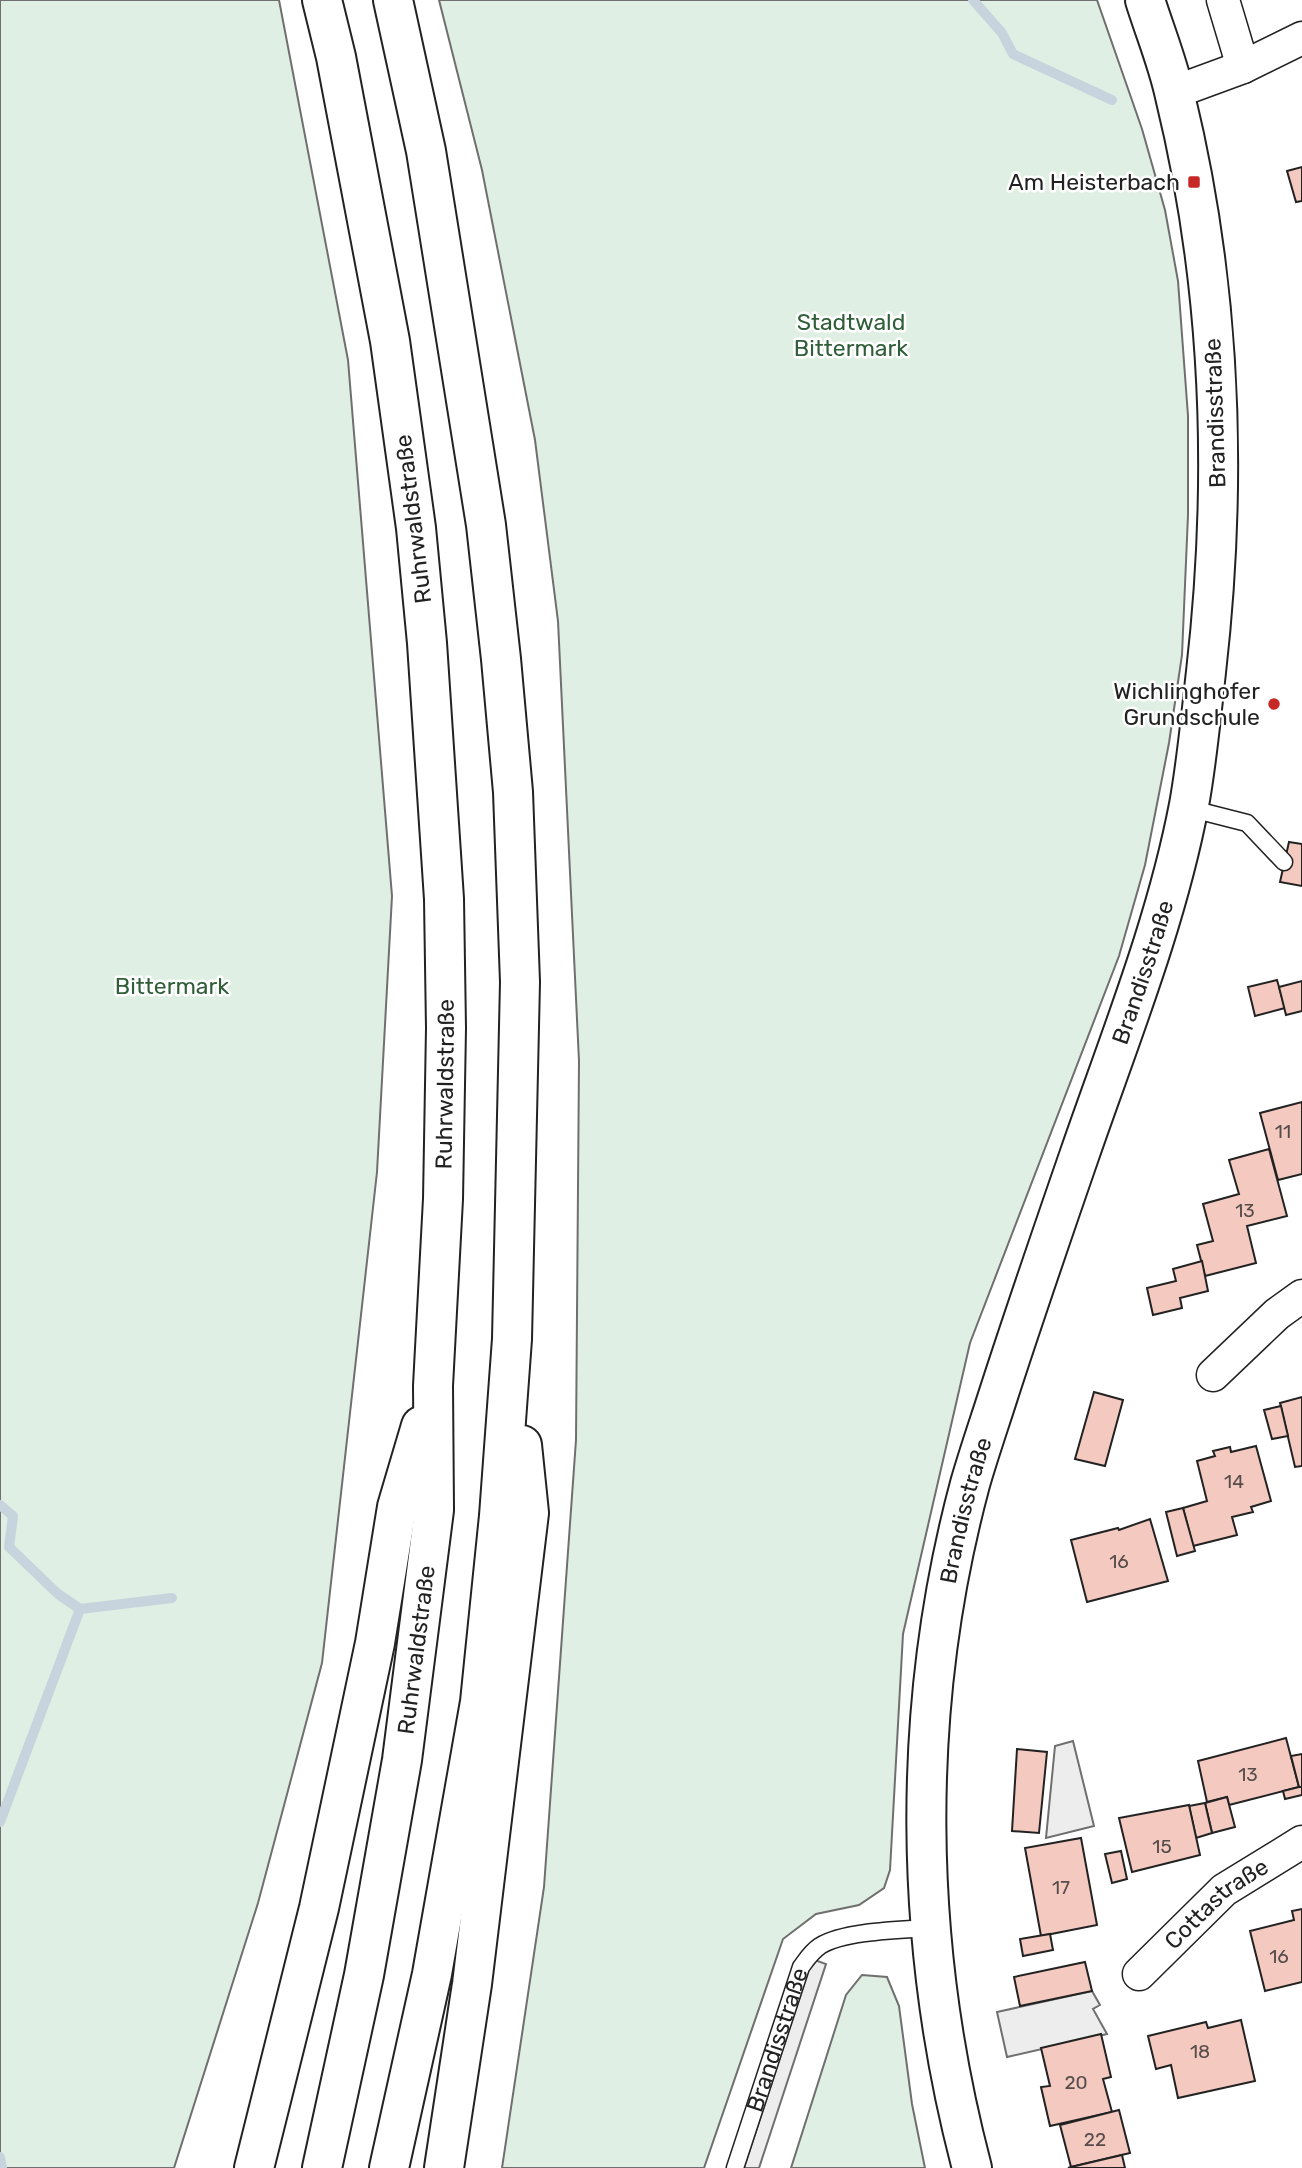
<svg xmlns="http://www.w3.org/2000/svg" width="1302" height="2168" font-family="Rubik,sans-serif">
<style>
.green{fill:#e0efe3;stroke:#6f6f6f;stroke-width:2}
.parking{fill:#ededed;stroke:#6f6f6f;stroke-width:2}
.lines{fill:none;stroke-linecap:round;stroke-linejoin:round}
.stream{stroke:#c7d3dd;stroke-width:10}
.building{fill:#f3c9c0;stroke:#222;stroke-width:2}
.lane-casing{stroke:#222;stroke-width:19}
.street-casing{stroke:#222;stroke-width:35}
.secondary-casing{stroke:#222;stroke-width:42}
.highway-casing{stroke:#222;stroke-width:42}
.lane{stroke:#fff;stroke-width:16}
.street{stroke:#fff;stroke-width:32}
.secondary{stroke:#fff;stroke-width:38}
.highway{stroke:#fff;stroke-width:38}
.poi-dot{fill:#c62828;stroke:#fff;stroke-width:2.5}
.labels{text-anchor:middle;stroke-width:5;stroke-linejoin:round;paint-order:stroke}
.number-label{font-size:19px;fill:#564c4a}
.poi-label{font-size:23px;fill:#222;stroke:#fff;text-anchor:end}
.park-label{font-size:23px;fill:#2f5e38;stroke:#fff}
.street-label{font-size:23px;fill:#222;stroke:#fff}
</style>
<rect width="100%" height="100%" fill="#fff"/>
<g class="green">
<path d="M0,0H279L348,360L392,896L377,1172L322,1663L258,1903L174,2168H0Z"/>
<path d="M439,0H1097L1142,129L1165,210L1178,281L1188,416V515L1182,655L1169,743L1145,865L1119,956L970,1343L903,1634L890,1870L884,1888L859,1905L816,1914L783,1939L704,2168H502L544,1887L576,1440L579,1061L558,621L535,440L482,170Z"/>
<path d="M862,1975L887,1977L899,2006L912,2104L925,2168H791L846,1995Z"/>
</g>
<g class="parking">
<path d="M1073,1741L1094,1826L1046,1838L1055,1746Z"/>
<path d="M812,1959L826,1964L759,2168H744Z"/>
<path d="M1092,1991L1100,2005L1093,2009L1107,2034L1007,2057L997,2012Z"/>
</g>
<g class="lines">
<g class="stream">
<path d="M973,0L1002,33L1013,54L1112,100"/>
<path d="M0,1505L13,1516L9,1547L58,1594L80,1609L172,1598"/>
<path d="M0,1822L80,1609"/>
<path d="M0,2157L2,2168"/>
</g>
</g>
<g class="building">
<path d="M1302,167V201L1296,202L1287,171Z"/>
<path d="M1289,842L1302,844V886L1280,882Z"/>
<path d="M1277,980L1285,1008L1255,1016L1248,987Z"/>
<path d="M1302,981V1011L1286,1015L1279,987Z"/>
<path d="M1302,1102V1174L1278,1180L1260,1113Z"/>
<path d="M1269,1149L1287,1216L1247,1226L1256,1263L1205,1276L1197,1245L1213,1241L1203,1204L1239,1194L1229,1160Z"/>
<path d="M1202,1261L1208,1291L1180,1298L1182,1308L1153,1315L1147,1288L1176,1281L1173,1269Z"/>
<path d="M1094,1392L1123,1400L1105,1466L1075,1459Z"/>
<path d="M1302,1397V1466L1295,1467L1280,1403Z"/>
<path d="M1281,1406L1288,1436L1272,1439L1264,1410Z"/>
<path d="M1256,1446L1271,1501L1251,1507L1253,1512L1232,1517L1237,1535L1193,1546L1183,1508L1207,1501L1197,1461L1215,1456L1213,1451L1230,1447L1231,1452Z"/>
<path d="M1183,1508L1195,1551L1177,1556L1166,1512Z"/>
<path d="M1150,1519L1168,1581L1087,1602L1071,1540L1118,1528L1119,1530Z"/>
<path d="M1286,1738L1299,1787L1229,1805L1227,1797L1207,1802L1198,1761Z"/>
<path d="M1017,1749L1047,1752L1039,1833L1012,1831Z"/>
<path d="M1302,1754V1787H1299L1291,1756Z"/>
<path d="M1299,1787H1302V1795L1285,1799L1283,1791Z"/>
<path d="M1227,1797L1235,1827L1212,1833L1205,1803Z"/>
<path d="M1205,1803L1212,1833L1196,1838L1189,1806Z"/>
<path d="M1189,1805L1200,1855L1132,1872L1119,1818Z"/>
<path d="M1081,1838L1097,1925L1041,1936L1025,1848Z"/>
<path d="M1121,1851L1127,1879L1112,1883L1105,1854Z"/>
<path d="M1302,1909V1982L1265,1991L1250,1931L1294,1920L1292,1911Z"/>
<path d="M1050,1934L1053,1950L1023,1956L1020,1939Z"/>
<path d="M1085,1962L1092,1991L1020,2006L1014,1977Z"/>
<path d="M1241,2020L1255,2081L1178,2098L1171,2065L1156,2069L1148,2036L1206,2022L1208,2028Z"/>
<path d="M1101,2034L1111,2077L1103,2079L1112,2112L1050,2126L1041,2087L1050,2086L1041,2048Z"/>
<path d="M1119,2110L1130,2153L1071,2167L1060,2125Z"/>
<path d="M1122,2155L1125,2168H1068L1071,2167Z"/>
</g>
<g class="lines">
<g class="lane-casing">
<g id="lane">
<path d="M1188,808L1247,823L1284,862"/>
<path id="s1" d="M735,2168L801,1967C807,1959 811,1952 820,1946C844,1931 900,1930 930,1928"/>
</g>
</g>
<g class="street-casing">
<g id="street">
<path d="M1223,0L1243,67"/>
<path d="M1175,92L1243,67L1302,38"/>
<path d="M1213,1375L1277,1314L1302,1296"/>
<path id="s2" d="M1139,1974L1224,1890L1302,1842"/>
</g>
</g>
<g class="secondary-casing">
<g id="secondary">
<path id="s3" d="M972,2168C913,1945 910,1707 970,1484C978,1456 988,1427 997,1399C1023,1318 1051,1237 1079,1156C1119,1040 1166,925 1189,805C1197,761 1201,716 1206,672C1228,480 1221,284 1175,96C1168,63 1155,32 1145,0"/>
</g>
</g>
<g class="highway-casing">
<g id="highway">
<path d="M254,2168L319,1908L375,1643L397,1507L421,1426"/>
<path id="s4" d="M322,2168L364,1975L402,1760L434,1510L433,1386L443,1199L446,1028L444,899L427,643L416,528L390,341L336,57L322,0"/>
<path d="M389,2168L432,1974L480,1702L499,1516L512,1339L520,982L513,792L501,659L486,525L426,151L393,0"/>
<path d="M444,2168L472,1984L529,1513L522,1445"/>
</g>
</g>
<use href="#lane" class="lane"/>
<use href="#street" class="street"/>
<use href="#secondary" class="secondary"/>
<use href="#highway" class="highway"/>
</g>
<g class="poi-dot">
<rect x="1187" y="175" width="14" height="14" rx="3.5"/>
<circle cx="1274" cy="704" r="7"/>
</g>
<g class="labels">
<g class="number-label">
<text x="1283" y="1138">11</text>
<text x="1245" y="1217">13</text>
<text x="1234" y="1488">14</text>
<text x="1119" y="1568">16</text>
<text x="1248" y="1781">13</text>
<text x="1162" y="1853">15</text>
<text x="1061" y="1894">17</text>
<text x="1279" y="1963">16</text>
<text x="1200" y="2058">18</text>
<text x="1076" y="2089">20</text>
<text x="1095" y="2146">22</text>
</g>
<g class="poi-label">
<text x="1180" y="190">Am Heisterbach</text>
<text x="1260" y="699">Wichlinghofer<tspan x="1260" dy="26">Grundschule</tspan></text>
</g>
<g class="park-label">
<text x="851" y="330">Stadtwald<tspan x="851" dy="26">Bittermark</tspan></text>
<text x="172" y="994">Bittermark</text>
</g>
<g class="street-label">
<text transform="translate(1215 413) rotate(-92)" y="8">Brandisstraße</text>
<text transform="translate(413 519) rotate(-97)" y="8">Ruhrwaldstraße</text>
<text dy="8" stroke="none"><textPath href="#s3" startOffset="1232">Brandisstraße</textPath></text>
<text dy="8" stroke="none"><textPath href="#s4" startOffset="1094">Ruhrwaldstraße</textPath></text>
<text dy="8" stroke="none"><textPath href="#s3" startOffset="665">Brandisstraße</textPath></text>
<text dy="8" stroke="none"><textPath href="#s4" startOffset="527">Ruhrwaldstraße</textPath></text>
<text dy="8" stroke="none"><textPath href="#s2" startOffset="105">Cottastraße</textPath></text>
<text dy="8" stroke="none"><textPath href="#s1" startOffset="135">Brandisstraße</textPath></text>
</g>
</g>
</svg>
